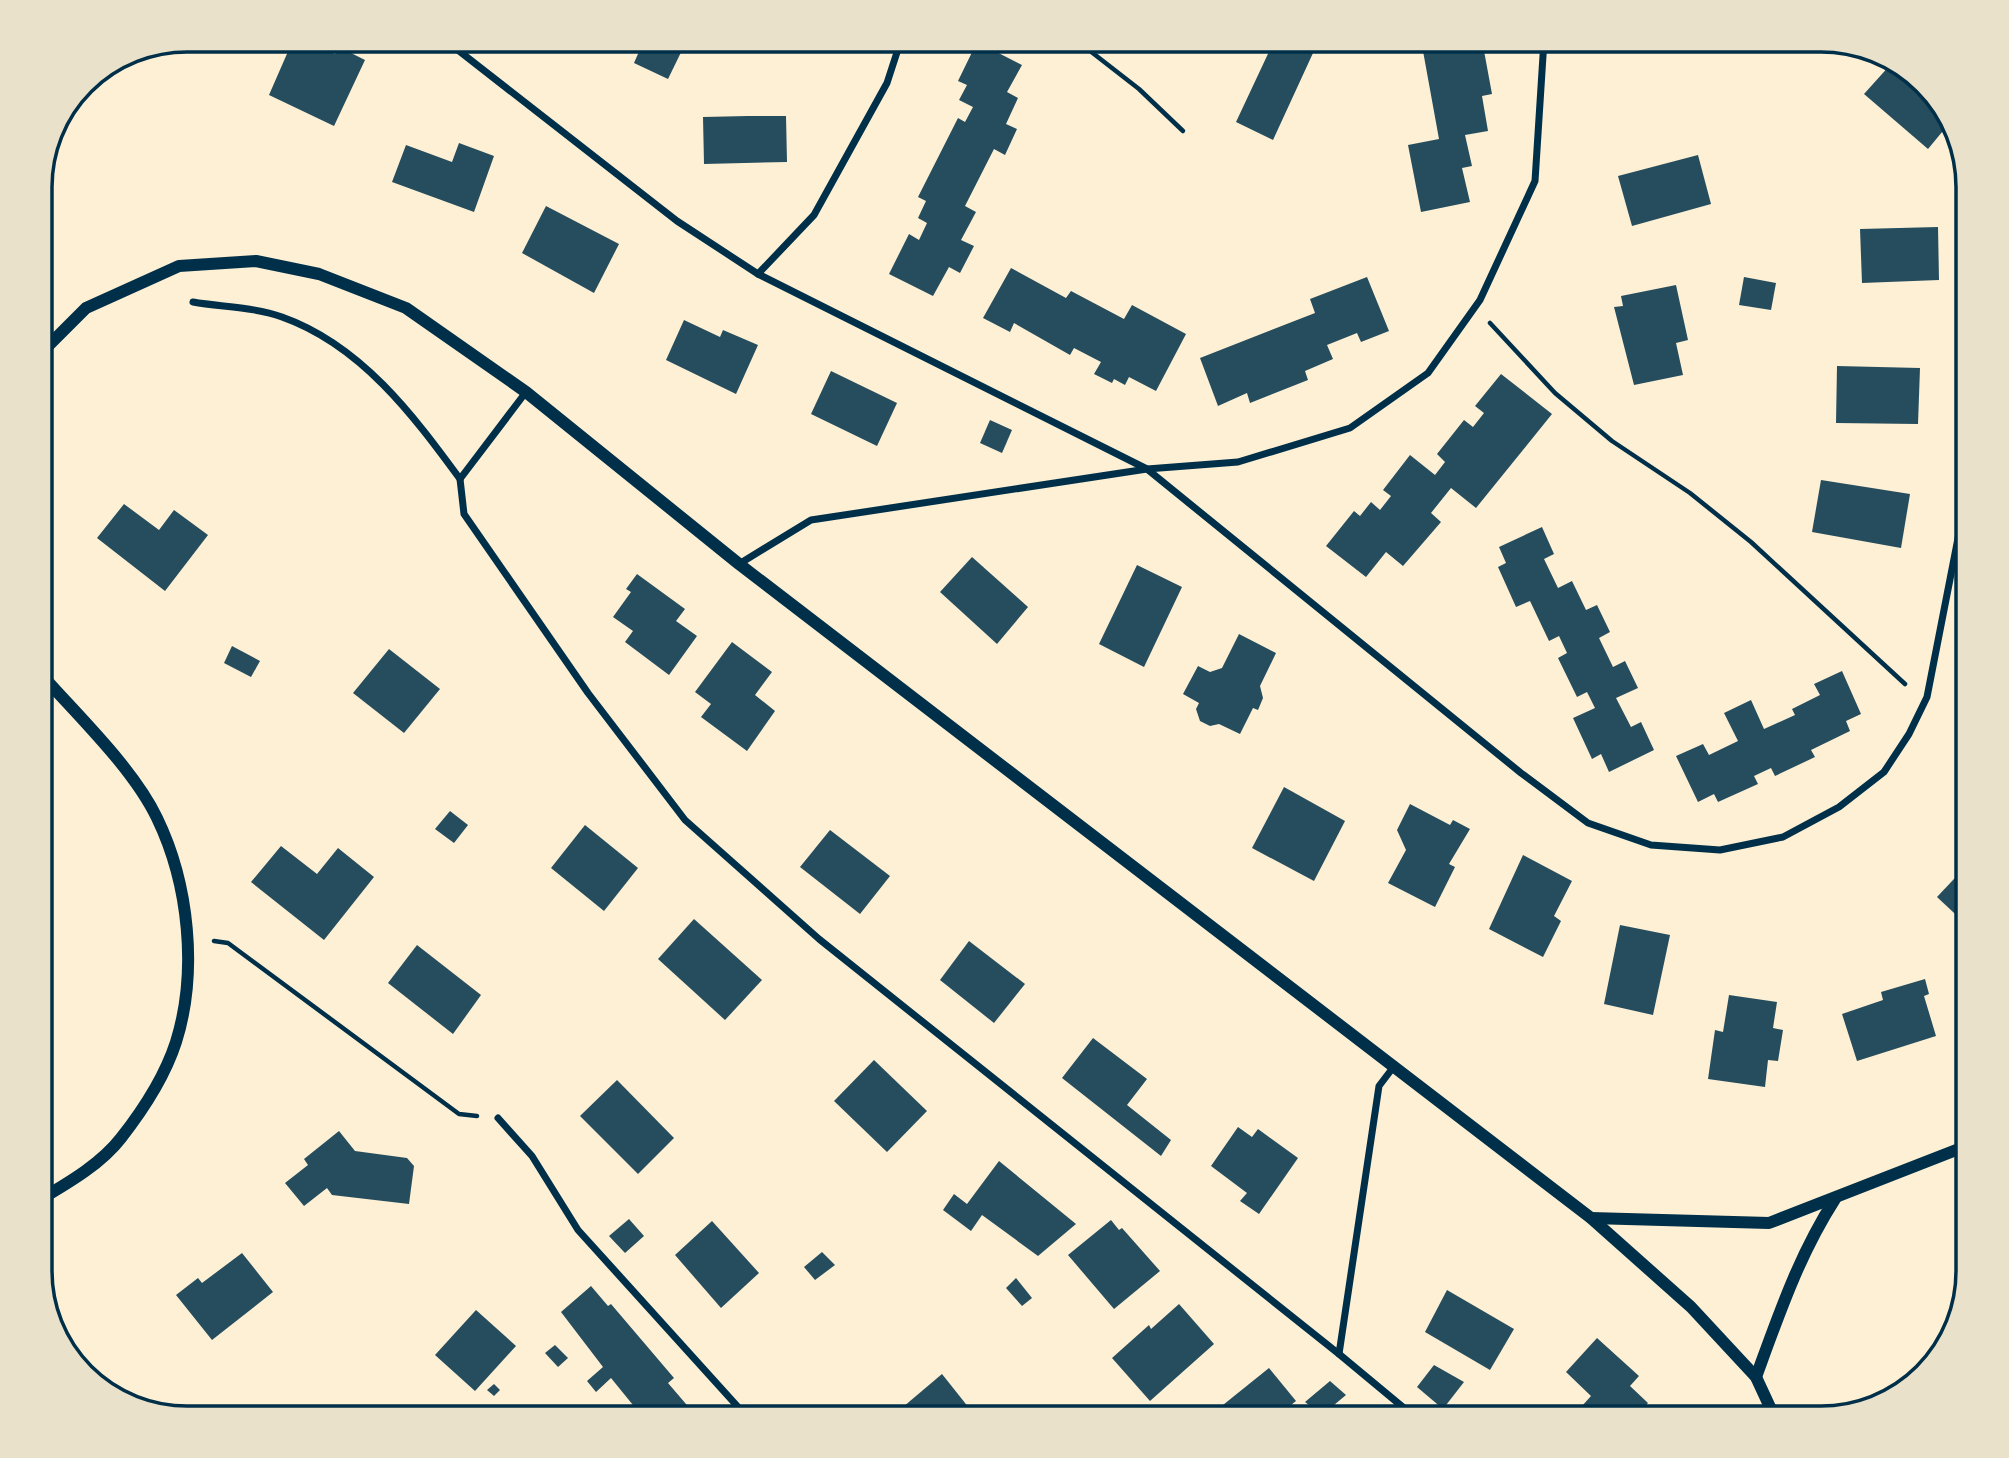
<svg xmlns="http://www.w3.org/2000/svg" width="2009" height="1458" font-family="'Sofia Sans Condensed',sans-serif">
<style>
.building{fill:#264d5e}
.lines{fill:none;stroke-linecap:round;stroke-linejoin:round}
.path{stroke:#003049;stroke-width:4.5}
.minor{stroke:#003049;stroke-width:7}
.tertiary{stroke:#003049;stroke-width:12}
.rim{fill:none;stroke:#003049;stroke-width:3.5}
</style>
<rect width="100%" height="100%" fill="#fdf0d5"/>
<g class="building">
<path d="M293,40H306L335,54L339,47L365,60L334,126L269,95Z"/>
<path d="M644,40H687L668,79L634,63Z"/>
<path d="M1267,40H1319L1273,140L1236,122L1273,43Z"/>
<path d="M1421,40H1482L1492,94L1482,96L1488,131L1465,135L1472,166L1462,168L1470,202L1421,212L1408,145L1439,139Z"/>
<path d="M1603,40H1667L1668,48L1603,51Z"/>
<path d="M977,42L1022,65L1007,92L1018,98L1006,124L1017,129L1005,155L994,149L965,206L976,212L961,240L974,246L960,273L949,267L933,296L889,274L909,234L919,240L927,223L918,218L926,201L918,197L958,118L965,122L973,107L959,100L967,85L958,81Z"/>
<path d="M130,53L128,62L118,60Z"/>
<path d="M1891,64L1911,71L1952,120L1928,149L1864,94Z"/>
<path d="M748,116H786L787,162L704,164L703,117Z"/>
<path d="M459,143L494,156L474,212L392,182L406,145L452,162Z"/>
<path d="M1698,155L1711,204L1632,226L1618,176Z"/>
<path d="M546,206L619,244L594,293L522,253Z"/>
<path d="M1938,227L1939,280L1862,283L1860,229Z"/>
<path d="M1011,268L1066,298L1071,291L1124,319L1132,305L1186,334L1156,391L1129,377L1125,385L1114,379L1112,383L1094,374L1101,362L1074,348L1070,355L1014,323L1010,332L983,318Z"/>
<path d="M1367,277L1389,331L1361,342L1357,333L1327,345L1333,359L1305,371L1308,380L1250,403L1247,393L1218,406L1200,358L1315,313L1310,299Z"/>
<path d="M1744,277L1776,283L1771,310L1739,305Z"/>
<path d="M1676,285L1688,340L1676,343L1683,375L1634,385L1614,307L1623,306L1621,296Z"/>
<path d="M684,320L720,337L723,330L758,345L736,394L666,360Z"/>
<path d="M1837,366L1920,368L1918,424L1836,423Z"/>
<path d="M831,371L897,403L877,446L811,414Z"/>
<path d="M1501,374L1552,414L1476,508L1451,488L1431,513L1441,522L1403,566L1386,552L1366,577L1326,546L1354,511L1360,516L1371,502L1380,510L1391,496L1383,490L1410,455L1435,475L1445,462L1437,454L1464,420L1473,427L1484,413L1475,406Z"/>
<path d="M990,420L1012,430L1002,453L980,443Z"/>
<path d="M1821,480L1910,494L1901,548L1812,532Z"/>
<path d="M124,504L159,530L174,510L208,535L165,591L97,538Z"/>
<path d="M1542,527L1554,554L1544,559L1558,588L1572,581L1586,610L1597,605L1610,632L1599,638L1613,667L1625,661L1638,688L1616,698L1631,727L1641,722L1654,750L1609,772L1601,754L1592,759L1573,718L1595,708L1587,692L1577,697L1558,658L1567,653L1559,636L1549,641L1530,601L1516,607L1498,567L1506,563L1499,547Z"/>
<path d="M972,557L1028,607L997,644L940,592Z"/>
<path d="M1137,565L1182,587L1144,667L1099,644Z"/>
<path d="M637,574L685,609L676,621L697,636L669,675L625,642L633,631L613,617L631,592L626,589Z"/>
<path d="M1239,634L1276,653L1260,686L1263,698L1258,710L1253,708L1240,734L1219,724L1210,726L1200,721L1196,709L1199,703L1183,694L1198,666L1210,672L1222,668Z"/>
<path d="M732,642L772,672L755,695L775,711L747,751L701,717L711,704L695,692Z"/>
<path d="M232,646L260,661L251,677L224,663Z"/>
<path d="M389,649L440,689L404,733L353,693Z"/>
<path d="M1842,671L1861,714L1846,721L1850,731L1811,750L1815,757L1775,776L1771,768L1754,776L1758,784L1718,802L1714,794L1698,802L1676,756L1703,744L1709,755L1738,741L1724,713L1751,700L1764,729L1795,715L1792,709L1820,695L1814,684Z"/>
<path d="M1284,787L1345,821L1314,881L1252,848Z"/>
<path d="M1410,804L1450,825L1453,820L1470,829L1449,864L1455,867L1435,907L1388,883L1406,850L1397,830Z"/>
<path d="M450,811L468,825L454,843L435,829Z"/>
<path d="M585,825L638,868L604,911L551,868Z"/>
<path d="M830,830L890,876L860,914L800,867Z"/>
<path d="M281,846L317,874L338,848L374,877L324,940L251,882Z"/>
<path d="M1523,855L1572,881L1554,916L1561,921L1543,957L1489,929Z"/>
<path d="M1969,863V927L1937,897Z"/>
<path d="M694,919L762,980L725,1020L658,959Z"/>
<path d="M1620,925L1670,935L1653,1015L1604,1004Z"/>
<path d="M969,941L1025,984L994,1023L940,980Z"/>
<path d="M417,945L481,995L453,1034L388,983Z"/>
<path d="M1925,979L1929,994L1924,996L1936,1036L1857,1061L1842,1014L1883,1000L1881,992Z"/>
<path d="M1729,995L1777,1002L1773,1028L1783,1030L1778,1061L1768,1060L1765,1087L1708,1079L1715,1030L1723,1032Z"/>
<path d="M1093,1038L1147,1079L1127,1105L1171,1140L1161,1156L1062,1078Z"/>
<path d="M874,1060L927,1111L887,1152L834,1101Z"/>
<path d="M617,1080L674,1138L638,1174L580,1116Z"/>
<path d="M1238,1127L1252,1137L1258,1129L1298,1158L1259,1214L1240,1201L1247,1193L1211,1166Z"/>
<path d="M339,1131L355,1151L407,1158L414,1166L409,1204L332,1195L327,1188L304,1206L285,1183L308,1165L304,1159Z"/>
<path d="M999,1161L1076,1224L1038,1256L982,1215L971,1231L943,1210L954,1194L967,1204Z"/>
<path d="M629,1219L644,1236L625,1253L609,1236Z"/>
<path d="M1111,1220L1119,1230L1122,1228L1160,1271L1114,1309L1068,1255Z"/>
<path d="M712,1221L759,1273L721,1308L675,1255Z"/>
<path d="M822,1252L835,1265L815,1280L804,1267Z"/>
<path d="M242,1253L273,1292L212,1340L176,1295L198,1278L202,1283Z"/>
<path d="M1016,1278L1032,1298L1022,1306L1006,1288Z"/>
<path d="M591,1286L608,1306L611,1304L674,1378L668,1383L698,1418H632L630,1416L637,1410L611,1378L596,1392L587,1381L603,1367L561,1312Z"/>
<path d="M1447,1290L1514,1329L1490,1370L1425,1332Z"/>
<path d="M1179,1304L1214,1344L1150,1401L1112,1358L1149,1325L1151,1329Z"/>
<path d="M476,1310L516,1346L475,1391L435,1355Z"/>
<path d="M1597,1338L1639,1376L1630,1386L1648,1403L1635,1418H1595L1582,1406L1591,1396L1566,1372Z"/>
<path d="M555,1345L568,1358L558,1367L545,1353Z"/>
<path d="M1434,1365L1464,1382L1443,1409L1417,1387Z"/>
<path d="M1269,1368L1296,1401L1275,1418H1217L1213,1413Z"/>
<path d="M942,1374L977,1418H890Z"/>
<path d="M1330,1381L1346,1395L1322,1415L1305,1402Z"/>
<path d="M494,1384L500,1390L494,1396L487,1390Z"/>
</g>
<g class="lines">
<g class="path">
<path d="M1076,40L1139,89L1183,131"/>
<path d="M1490,323L1555,393L1612,441L1690,493L1751,542L1905,684"/>
<path d="M214,941L228,943L459,1114L477,1116"/>
</g>
<g class="minor">
<path d="M445,40L677,221L758,274L1147,469L1521,773L1588,823L1651,845L1720,850L1783,837L1839,807L1884,772L1909,734L1927,697L1969,482"/>
<path d="M758,274L814,215L887,83L901,40"/>
<path d="M193,302C221,307 255,307 282,317C361,345 413,415 460,479"/>
<path d="M526,392L460,479L464,514L588,693L685,820L819,939L1339,1354L1379,1086L1395,1065"/>
<path d="M739,564L811,520L1147,469L1238,462L1350,428L1428,373L1480,300L1535,181L1544,40"/>
<path d="M498,1118L532,1156L578,1230L748,1418"/>
<path d="M1339,1354L1416,1418"/>
</g>
<g class="tertiary">
<path d="M41,353L86,308L179,266L256,261L319,274L406,308L526,392L739,564L1591,1218L1691,1307L1756,1377L1775,1418"/>
<path d="M41,1199C68,1183 101,1164 121,1138C143,1110 165,1076 176,1042C198,972 189,884 157,818C133,768 78,716 41,674"/>
<path d="M1591,1218L1769,1223L1969,1145"/>
<path d="M1756,1377C1779,1314 1799,1255 1835,1199"/>
</g>
</g>
<path d="M0 0H2009V1458H0ZM187 52H1821A135 135 0 0 1 1956 187V1271A135 135 0 0 1 1821 1406H187A135 135 0 0 1 52 1271V187A135 135 0 0 1 187 52Z" fill="#e9e1ca" fill-rule="evenodd"/>
<path class="rim" d="M187 52H1821A135 135 0 0 1 1956 187V1271A135 135 0 0 1 1821 1406H187A135 135 0 0 1 52 1271V187A135 135 0 0 1 187 52Z"/>
</svg>
